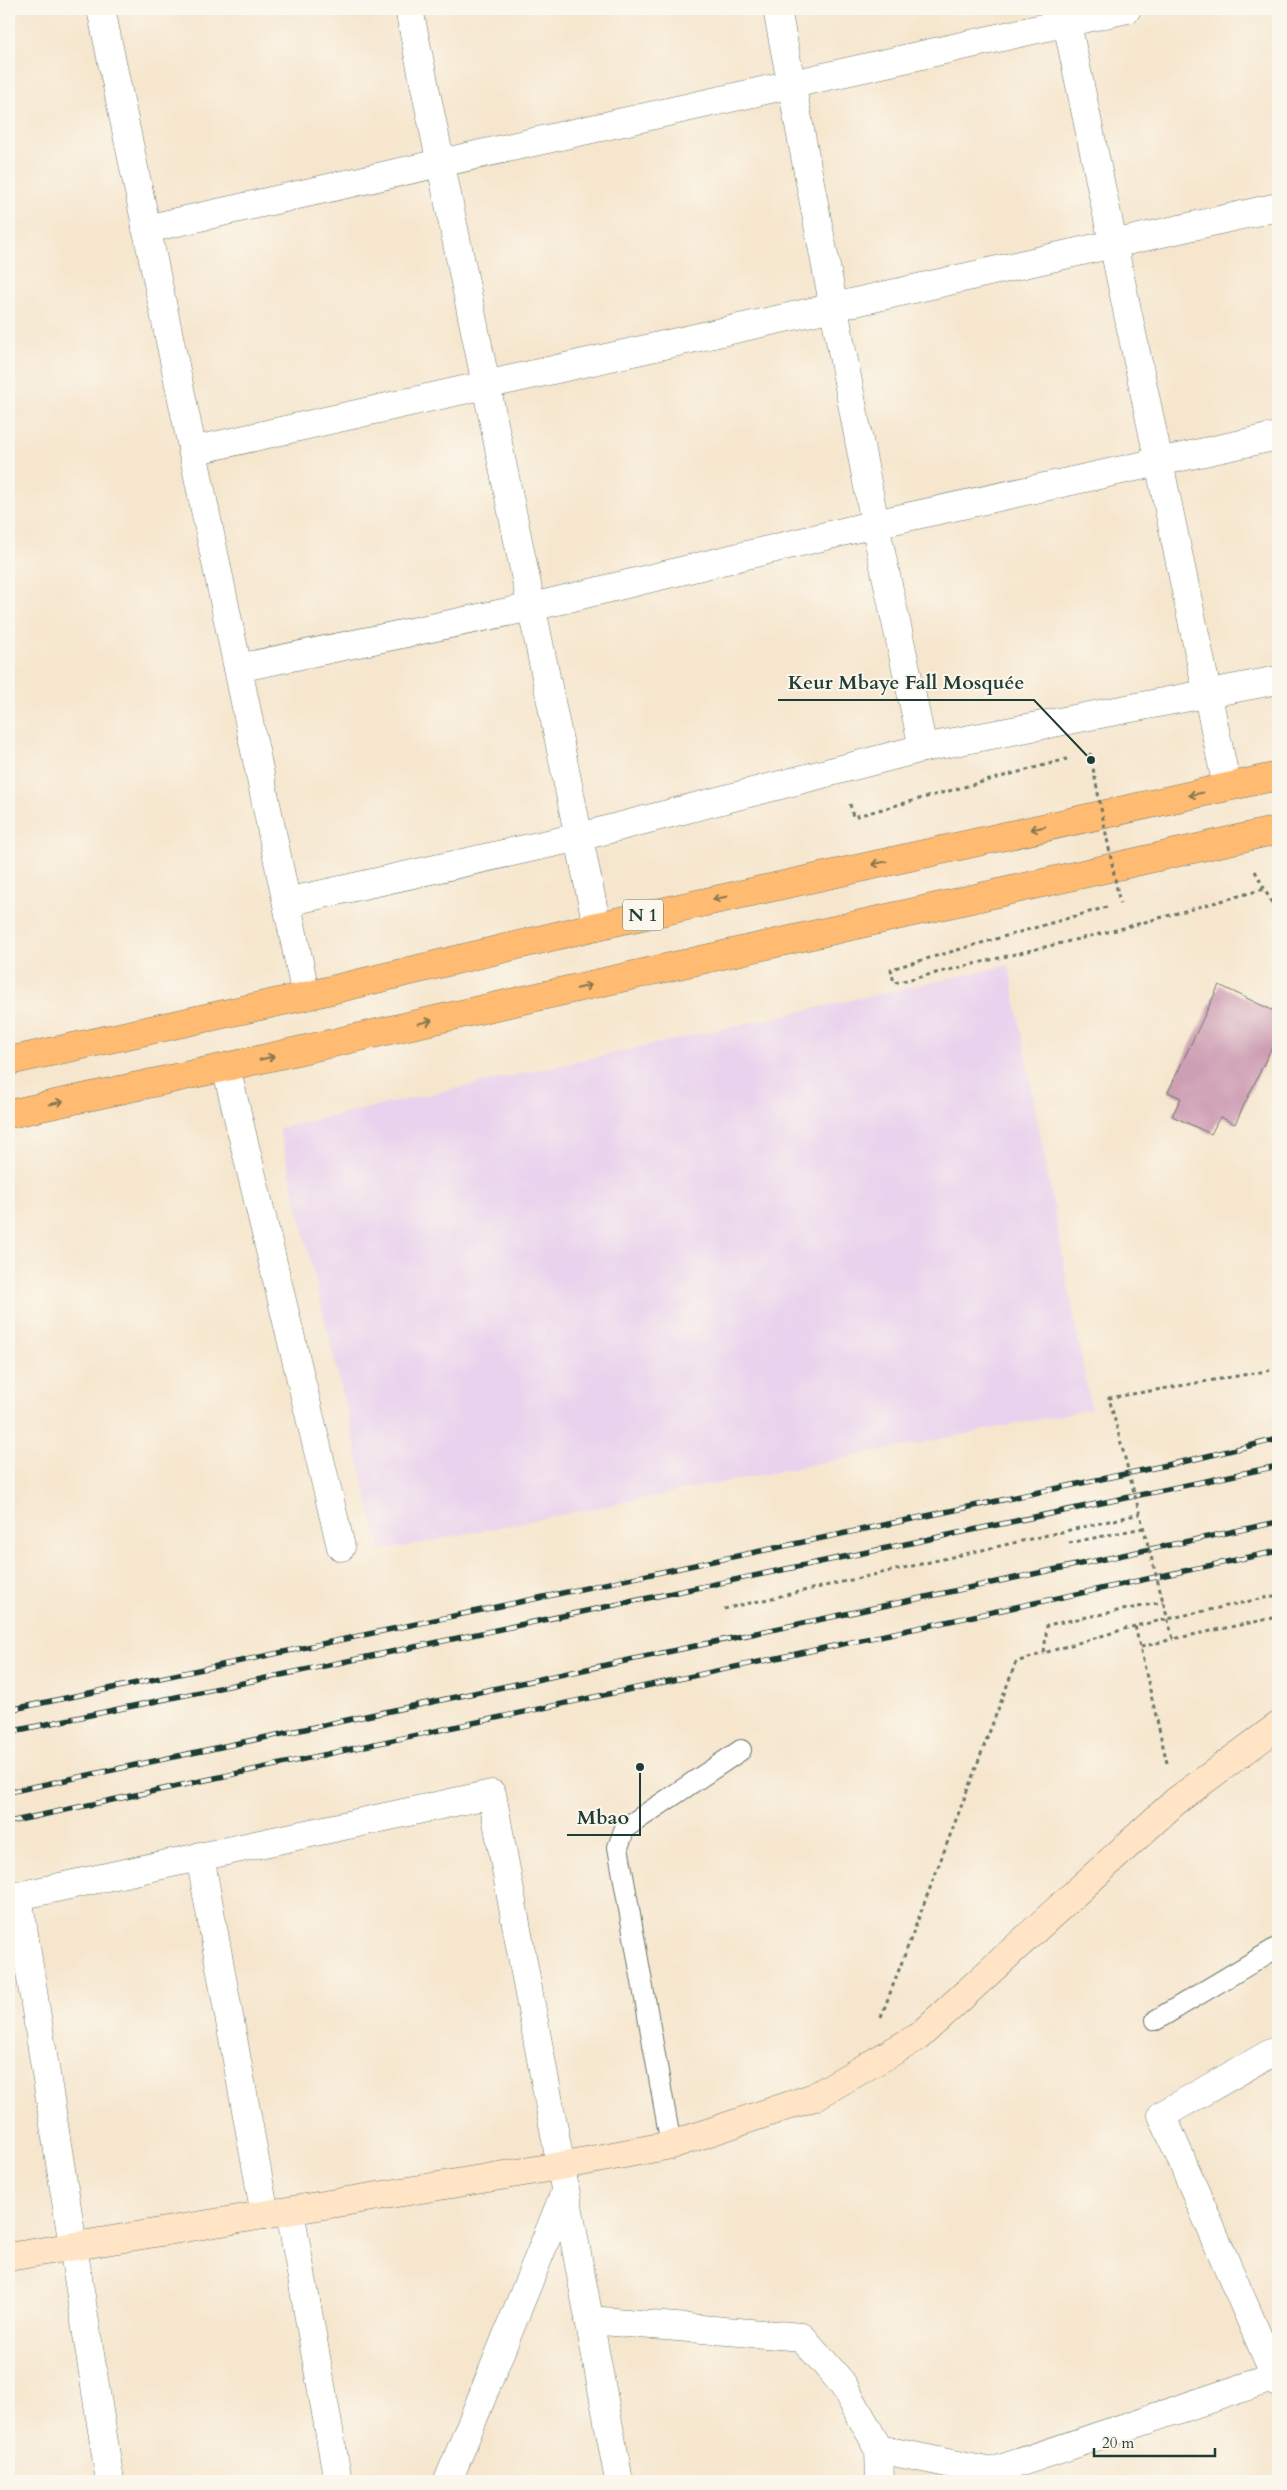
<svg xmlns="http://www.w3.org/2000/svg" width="1287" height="2490" font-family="Cardo,serif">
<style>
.built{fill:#e9d2ed}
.building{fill:#ce9eb4}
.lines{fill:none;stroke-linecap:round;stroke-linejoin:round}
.lane-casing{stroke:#6a786a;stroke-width:22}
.street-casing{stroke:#6a786a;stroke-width:29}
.secondary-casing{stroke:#6a786a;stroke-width:29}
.highway-casing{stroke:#6a786a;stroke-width:29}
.path{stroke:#6a786a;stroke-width:3;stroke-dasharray:4 4;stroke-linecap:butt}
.lane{stroke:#fff;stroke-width:20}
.street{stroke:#fff;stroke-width:28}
.secondary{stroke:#ffe4c6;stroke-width:28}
.highway{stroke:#ffbb71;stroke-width:28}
.rail-casing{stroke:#1f3d34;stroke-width:5.5}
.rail{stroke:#fbf7ec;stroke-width:4;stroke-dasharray:11;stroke-linecap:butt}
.path-bridge{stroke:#6a786a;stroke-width:3;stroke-dasharray:4 4;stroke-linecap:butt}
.oneway{stroke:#84764f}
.labels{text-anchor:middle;stroke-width:4;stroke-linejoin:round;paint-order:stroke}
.shield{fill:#fbf7ec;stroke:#61756b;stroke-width:1}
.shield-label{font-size:18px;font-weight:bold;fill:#1f3d34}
.leader{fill:none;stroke:#1f3d34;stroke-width:2}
.callout-dot{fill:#1f3d34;stroke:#fbf7ec;stroke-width:2}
.callout-label{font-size:20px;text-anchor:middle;font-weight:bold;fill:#1f3d34;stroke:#fbf7ec;stroke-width:4;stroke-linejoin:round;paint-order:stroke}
</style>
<rect width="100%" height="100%" fill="#fbf7ec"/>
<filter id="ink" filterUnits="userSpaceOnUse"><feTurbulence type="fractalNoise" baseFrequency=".02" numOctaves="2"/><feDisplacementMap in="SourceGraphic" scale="10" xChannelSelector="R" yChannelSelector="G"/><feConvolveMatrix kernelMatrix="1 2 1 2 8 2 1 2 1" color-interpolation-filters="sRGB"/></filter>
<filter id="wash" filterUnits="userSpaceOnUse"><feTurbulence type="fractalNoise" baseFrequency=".0096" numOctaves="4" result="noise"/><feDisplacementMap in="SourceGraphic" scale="20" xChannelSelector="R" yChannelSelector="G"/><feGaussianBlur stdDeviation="1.12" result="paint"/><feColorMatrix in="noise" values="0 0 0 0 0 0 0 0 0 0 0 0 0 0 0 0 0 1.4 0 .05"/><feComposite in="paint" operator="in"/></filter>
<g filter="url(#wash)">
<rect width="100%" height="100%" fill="#f6e6ce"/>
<path class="built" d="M1009,965L1091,1409L380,1551L279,1128Z"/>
<g id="blocks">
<path class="building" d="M1219,985L1278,1013V1052L1271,1049L1235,1124L1220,1117L1211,1134L1172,1116L1181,1098L1168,1092Z"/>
</g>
</g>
<g filter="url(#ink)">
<use href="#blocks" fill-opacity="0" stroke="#6a786a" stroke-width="1"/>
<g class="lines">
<g class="lane-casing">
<g id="lane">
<path d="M1156,2020L1278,1947"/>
<path d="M671,2145L618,1847L625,1828L741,1750"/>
</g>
</g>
<g class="street-casing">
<g id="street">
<path d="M101,9L306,996"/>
<path d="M409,9L597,926"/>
<path d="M777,9L875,524L923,748"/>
<path d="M1064,9L1227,787"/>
<path d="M146,229L1127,9"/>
<path d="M192,451L1278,207"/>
<path d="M238,668L532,607L875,524L1278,436"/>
<path d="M287,902L579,837L923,748L1278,680"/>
<path d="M226,1067L341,1547"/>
<path d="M200,1856L265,2215"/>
<path d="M18,1896L110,2481"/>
<path d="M9,1898L492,1794L619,2481"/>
<path d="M1278,2049L1162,2115L1278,2383"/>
<path d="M290,2211L338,2481"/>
<path d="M589,2320L802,2337L842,2383L879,2449L880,2481"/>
<path d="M879,2449L991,2472L1278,2376"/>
<path d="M448,2481L565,2192"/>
</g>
</g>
<g class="secondary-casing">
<path id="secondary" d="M9,2257L560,2166L671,2145L814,2097L918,2037L1176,1801L1278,1726"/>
</g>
<g class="highway-casing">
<g id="highway">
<path d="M9,1061L306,996L597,926L1278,776"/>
<path d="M9,1114L226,1067L1278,830"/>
</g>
</g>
<g class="path">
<path d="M850,804L853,817L1067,759"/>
<path d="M1255,871L1278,915"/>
<path d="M1107,907L891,969L894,983L1116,930L1264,889"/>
<path d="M1069,1543L1143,1528"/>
<path d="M724,1609L1140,1514"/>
<path d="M1135,1626L1044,1653L1047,1625L1163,1602"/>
<path d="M1141,1647L1173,1639"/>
<path d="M1167,1763L1135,1626L1278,1595"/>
<path d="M881,2017L1016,1662L1044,1653"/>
</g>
<use href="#lane" class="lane"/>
<use href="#street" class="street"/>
<use href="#secondary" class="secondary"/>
<use href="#highway" class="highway"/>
<g class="rail-casing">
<g id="rail">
<path d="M9,1710L1191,1460L1278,1439"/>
<path d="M9,1732L1278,1466"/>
<path d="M9,1792L1278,1522"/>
<path d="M9,1822L1278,1551"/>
</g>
</g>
<use href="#rail" class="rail"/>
<g class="path-bridge">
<path d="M1090,753L1120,904"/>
<path d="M1278,1369L1109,1398L1173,1639L1278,1617"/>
</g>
</g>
<defs><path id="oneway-shaft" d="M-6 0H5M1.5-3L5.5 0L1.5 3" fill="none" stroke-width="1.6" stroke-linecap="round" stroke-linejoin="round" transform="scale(1.25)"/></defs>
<g class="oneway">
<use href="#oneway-shaft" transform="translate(1196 794) rotate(168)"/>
<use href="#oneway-shaft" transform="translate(1038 828) rotate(168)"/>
<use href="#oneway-shaft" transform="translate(879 863) rotate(168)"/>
<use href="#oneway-shaft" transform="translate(720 898) rotate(168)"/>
<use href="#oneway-shaft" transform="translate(584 987) rotate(-13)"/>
<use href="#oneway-shaft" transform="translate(425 1022) rotate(-13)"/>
<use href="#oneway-shaft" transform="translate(267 1058) rotate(-13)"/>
<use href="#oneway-shaft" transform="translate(56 1103) rotate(-12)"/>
</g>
</g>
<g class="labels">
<rect class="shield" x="623" y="899.5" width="40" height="31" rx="4"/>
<g class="shield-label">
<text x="643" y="921">N 1</text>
</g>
</g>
<path class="leader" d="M1091 760L1034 700H778M640 1767L640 1835H567"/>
<g class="callout-dot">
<circle cx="1091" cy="760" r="5"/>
<circle cx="640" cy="1767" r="5"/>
</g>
<g class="callout-label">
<text x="906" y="689">Keur Mbaye Fall Mosquée</text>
<text x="603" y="1824">Mbao</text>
</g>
<rect width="1287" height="2490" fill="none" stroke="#fbf7ec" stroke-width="30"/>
<path d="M1094 2448v8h121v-8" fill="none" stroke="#1f3d34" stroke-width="2.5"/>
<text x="1102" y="2448" font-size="15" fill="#1f3d34" stroke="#fbf7ec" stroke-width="4" paint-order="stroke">20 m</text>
</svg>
